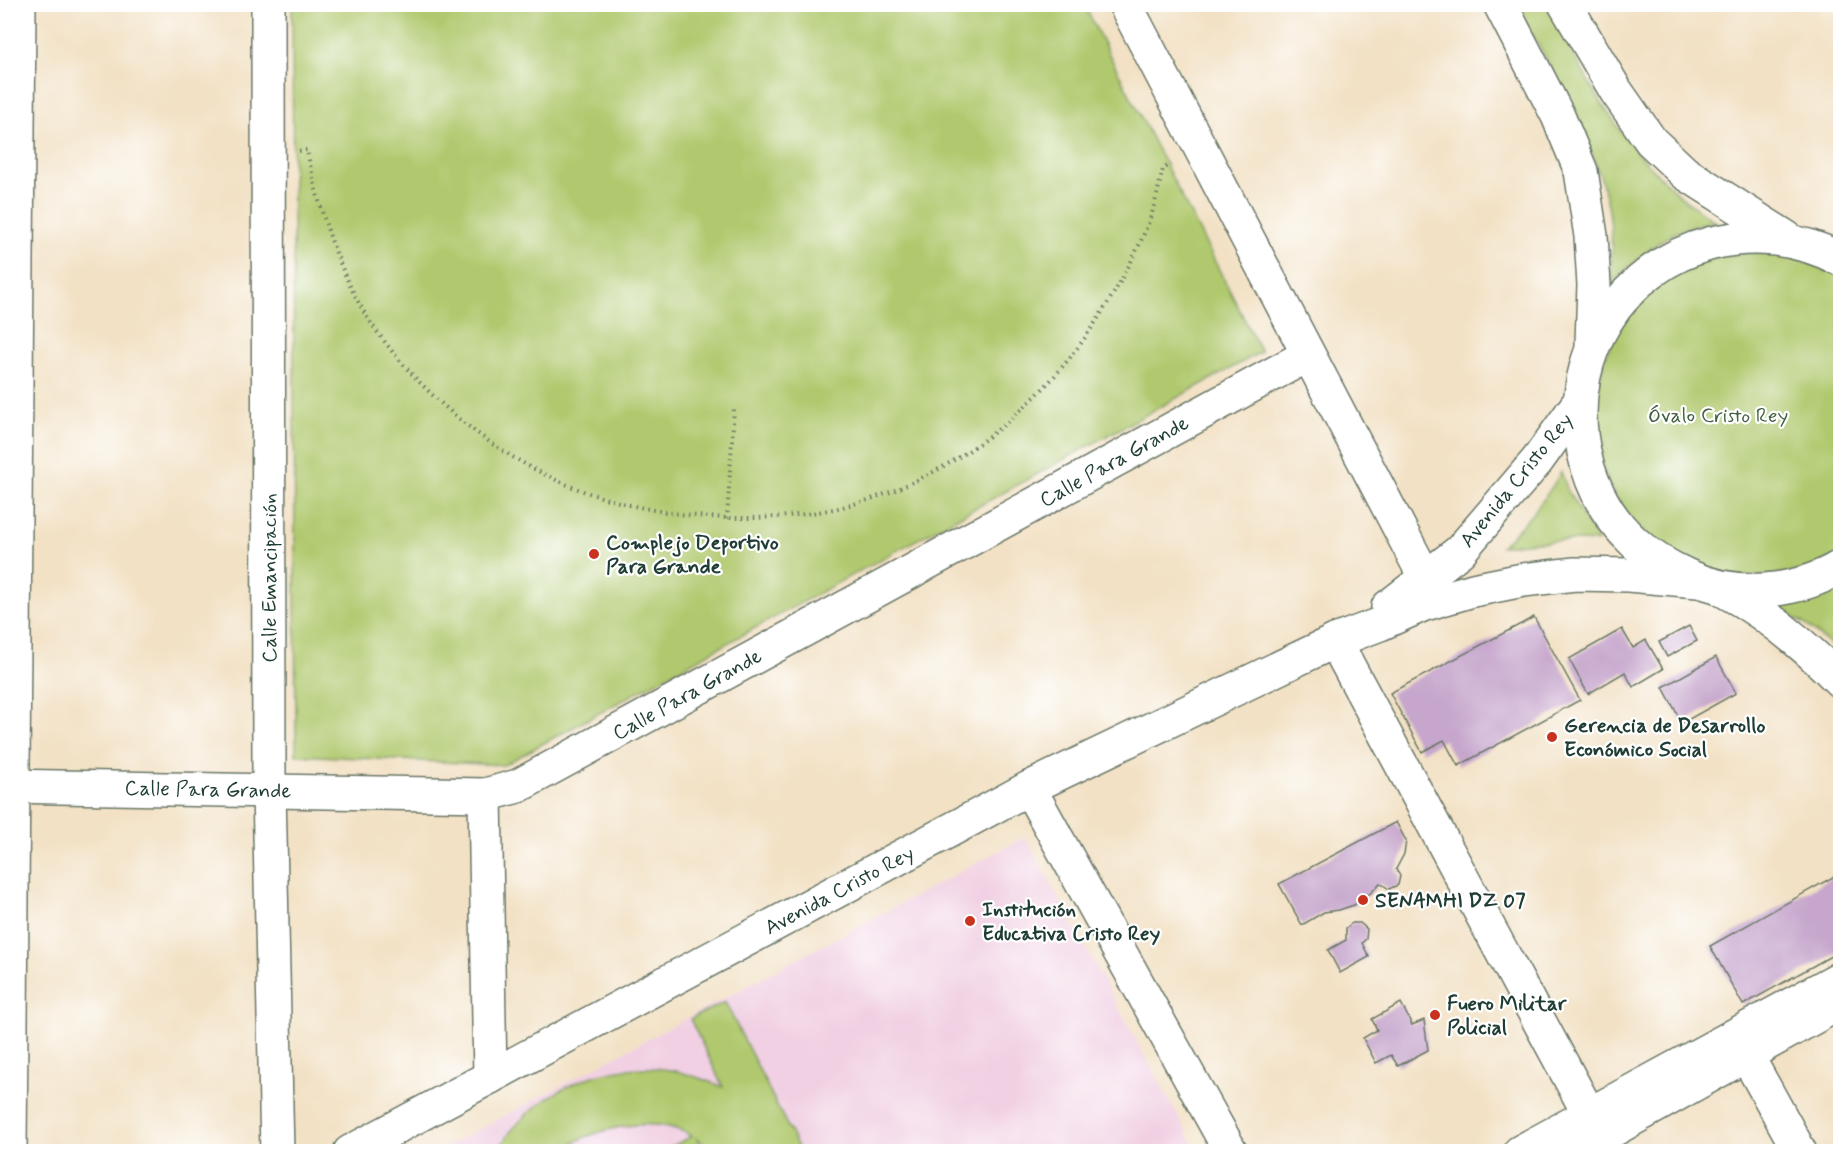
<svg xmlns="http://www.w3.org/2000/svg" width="1845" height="1156" font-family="Mynerve,sans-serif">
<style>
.built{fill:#f1d0e3}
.green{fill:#b0c96e;stroke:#688351;stroke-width:1.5}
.building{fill:#c6a6cc}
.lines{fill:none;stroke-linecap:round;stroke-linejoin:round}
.minor-casing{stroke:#697666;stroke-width:36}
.major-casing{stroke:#697666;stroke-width:36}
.highway-casing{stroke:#697666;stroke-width:36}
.path{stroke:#697666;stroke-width:4;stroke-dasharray:1.5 4.5;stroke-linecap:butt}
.minor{stroke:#fff;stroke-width:33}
.major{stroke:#fff;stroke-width:33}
.highway{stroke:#fff;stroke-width:33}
.poi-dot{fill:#c8321e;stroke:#fff;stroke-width:2}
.labels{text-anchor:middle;stroke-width:4.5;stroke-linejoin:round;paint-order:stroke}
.park-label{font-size:21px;fill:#436042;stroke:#fff}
.street-label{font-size:21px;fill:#1f3d34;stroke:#fff}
.poi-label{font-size:21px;font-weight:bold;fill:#1f3d34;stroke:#fff;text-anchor:start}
</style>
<rect width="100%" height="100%" fill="#fff"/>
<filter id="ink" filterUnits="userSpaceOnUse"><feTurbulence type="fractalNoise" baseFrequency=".0167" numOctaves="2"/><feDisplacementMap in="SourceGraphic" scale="12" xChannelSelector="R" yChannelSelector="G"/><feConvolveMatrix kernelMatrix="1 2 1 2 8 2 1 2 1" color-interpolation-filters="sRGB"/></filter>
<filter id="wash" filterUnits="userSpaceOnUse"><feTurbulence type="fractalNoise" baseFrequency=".008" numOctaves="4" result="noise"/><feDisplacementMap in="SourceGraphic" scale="24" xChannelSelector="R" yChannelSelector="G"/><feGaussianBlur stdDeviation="1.35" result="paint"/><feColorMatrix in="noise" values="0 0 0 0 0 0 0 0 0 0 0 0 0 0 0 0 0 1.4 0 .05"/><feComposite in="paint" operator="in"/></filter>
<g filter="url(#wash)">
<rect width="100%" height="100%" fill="#f2e1c4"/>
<path class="built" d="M1025,837L1197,1151L437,1152Z"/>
<g class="green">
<path d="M292,5H1084L1261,352L504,765L296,755Z"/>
<path d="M1516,5H1547C1593,92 1630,166 1716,222C1672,224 1642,255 1611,283C1612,255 1613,223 1606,196C1588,128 1550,66 1516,5Z"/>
<path d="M1772,251L1840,274V553C1829,559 1816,567 1803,570C1791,573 1752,578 1740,577C1729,575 1688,564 1679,558C1667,551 1639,528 1630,518C1579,455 1584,358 1641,302C1659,283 1683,265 1709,258C1729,253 1752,254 1772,251Z"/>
<path d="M1561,472L1568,491L1598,542C1565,540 1534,541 1501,546C1526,523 1545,501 1561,472Z"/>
<path d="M1840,586V653L1805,624L1775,609C1798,603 1819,597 1840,586Z"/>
<path d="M725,1002L800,1151H717L697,1139L703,1151H663L692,1136C659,1117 617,1125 583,1138C574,1142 563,1150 554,1152C536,1155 515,1152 497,1151C533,1092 602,1060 671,1070C689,1073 706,1081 723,1087L690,1019Z"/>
</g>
<g id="blocks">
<g class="building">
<path d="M1534,617L1580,700L1458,766L1444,740L1422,752L1390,693Z"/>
<path d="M1689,626L1697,641L1667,657L1659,642Z"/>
<path d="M1622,629L1633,648L1646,640L1663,669L1633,687L1625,672L1588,694L1569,659Z"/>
<path d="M1716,657L1736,693L1682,723L1663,687Z"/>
<path d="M1396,822L1406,841L1404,854L1396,869L1400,876L1398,885L1389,889L1380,883L1372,892L1354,905L1339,910L1324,912L1302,925L1279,884Z"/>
<path d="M1840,873V951L1743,1005L1710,946Z"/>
<path d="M1352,923H1360L1367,929L1366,939L1362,943L1369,957L1340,973L1328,950L1346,940V928Z"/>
<path d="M1401,1003L1412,1025L1424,1020L1428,1050L1398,1066L1391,1055L1376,1063L1363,1038L1377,1030L1372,1019Z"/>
</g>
</g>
</g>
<g filter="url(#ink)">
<use href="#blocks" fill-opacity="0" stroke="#697666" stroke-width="1.5"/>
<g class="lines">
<g class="minor-casing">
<g id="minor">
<path d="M268,4L269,790L277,1152"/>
<path d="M1125,4L1426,579"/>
<path d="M1335,641L1589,1114"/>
<path d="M4,786L485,795L518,786L1308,355"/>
<path d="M1029,788L1231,1152"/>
<path d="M485,795L490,1077"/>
<path d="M1747,1056L1800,1152"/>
<path d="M10,1152L19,4"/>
<path d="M1520,1152L1840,978"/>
<path d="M1574,1152L1834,1006"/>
</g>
</g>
<g class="major-casing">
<g id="major">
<path d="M1388,607L1460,551L1537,461L1580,401"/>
<path d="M350,1152L1029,788L1335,641L1380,624L1422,605L1473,590L1523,580L1575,574L1628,575L1698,581"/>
</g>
</g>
<g class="highway-casing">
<g id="highway">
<path d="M1500,4L1558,116L1581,171L1591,236L1594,285L1592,343"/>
<path d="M1565,4L1616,91L1651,141L1685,173L1787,238"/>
<path d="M1840,259C1757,216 1656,240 1606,321C1563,390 1574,487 1634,542C1650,557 1668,567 1688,576C1736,598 1795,594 1840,567"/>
<path d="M1723,590C1766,613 1806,646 1840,681"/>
</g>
</g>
<g class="path">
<path d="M299,151L307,150C318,207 340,278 373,326C414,384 472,437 536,470C635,523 780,534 885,494C969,462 1041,403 1091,329C1115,293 1136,257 1151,216C1156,201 1159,185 1163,169L1171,164"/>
<path d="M727,519L734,409"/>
</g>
<use href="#minor" class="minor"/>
<use href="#major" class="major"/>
<use href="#highway" class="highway"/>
</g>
</g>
<g class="poi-dot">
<circle cx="594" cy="554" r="6"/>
<circle cx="1552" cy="737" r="6"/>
<circle cx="1363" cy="900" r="6"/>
<circle cx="970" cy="921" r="6"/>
<circle cx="1435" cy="1015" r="6"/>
</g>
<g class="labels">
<g class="park-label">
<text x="1718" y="422">Óvalo Cristo Rey</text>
</g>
<g class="street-label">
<text transform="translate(1114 461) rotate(-29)" y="7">Calle Para Grande</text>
<text transform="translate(1516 480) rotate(-51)" y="7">Avenida Cristo Rey</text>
<text transform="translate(269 578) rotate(-90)" y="7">Calle Emancipación</text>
<text transform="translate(687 694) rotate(-29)" y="7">Calle Para Grande</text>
<text transform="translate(208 789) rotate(1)" y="7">Calle Para Grande</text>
<text transform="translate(839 890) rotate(-28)" y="7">Avenida Cristo Rey</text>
</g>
<g class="poi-label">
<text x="606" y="549">Complejo Deportivo<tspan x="606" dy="24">Para Grande</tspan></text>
<text x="1564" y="732">Gerencia de Desarrollo<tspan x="1564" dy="24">Económico Social</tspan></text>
<text x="1375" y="907">SENAMHI DZ 07</text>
<text x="982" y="916">Institución<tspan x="982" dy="24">Educativa Cristo Rey</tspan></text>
<text x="1447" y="1010">Fuero Militar<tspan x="1447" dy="24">Policial</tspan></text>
</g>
</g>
<rect width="1845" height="1156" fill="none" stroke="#fff" stroke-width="24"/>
</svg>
